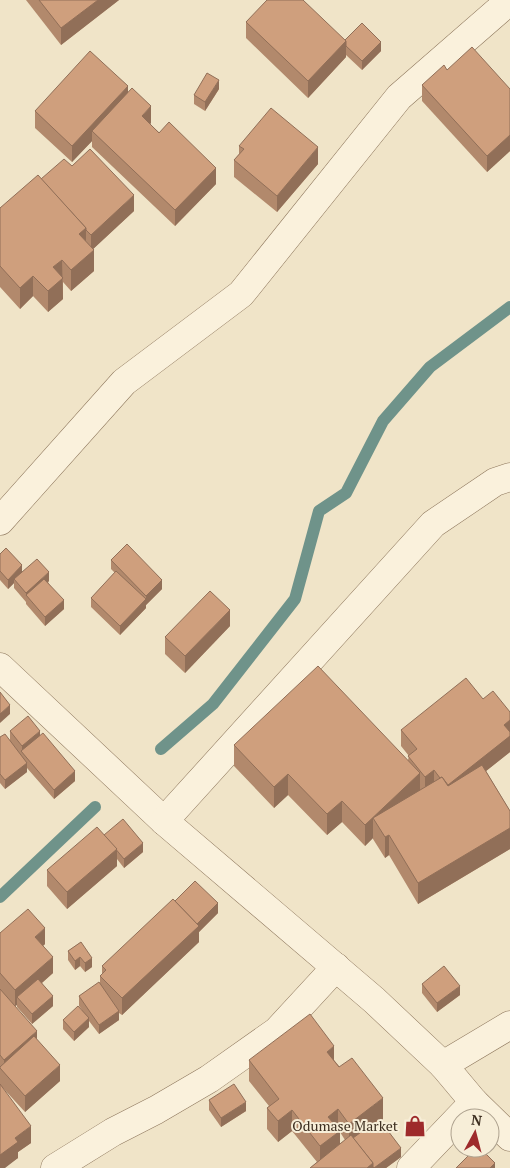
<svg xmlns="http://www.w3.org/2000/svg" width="510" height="1168" font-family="'PT Serif',serif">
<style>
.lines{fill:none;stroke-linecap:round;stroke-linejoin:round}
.stream{stroke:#6f938a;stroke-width:12}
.minor-casing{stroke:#8d765c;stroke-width:29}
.minor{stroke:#faf1dc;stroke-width:28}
.wall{fill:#b2896c;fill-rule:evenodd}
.shaded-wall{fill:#916f58}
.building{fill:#cf9f7d;stroke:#916f58}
.labels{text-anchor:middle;stroke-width:4;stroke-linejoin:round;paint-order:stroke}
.poi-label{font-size:14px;fill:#3d2e20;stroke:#f7eed8;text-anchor:end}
</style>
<rect width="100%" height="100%" fill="#f0e4c8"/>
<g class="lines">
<g class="stream">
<path d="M161,749L213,704L295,599L319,511L346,493L383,421L430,367L510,307"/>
<path d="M0,897L95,807"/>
</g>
<g class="minor-casing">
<g id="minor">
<path d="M0,521L124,382L241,294L399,97L499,10L507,0"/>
<path d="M0,667L164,821L374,1000L443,1065L474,1102L510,1137"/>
<path d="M164,821L433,524L495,482L510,477"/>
<path d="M443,1065L510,1025"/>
<path d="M55,1168L113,1132L156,1110L209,1079L277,1031L336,967"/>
<path d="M411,1168L474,1102"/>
</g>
</g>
<use href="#minor" class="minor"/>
</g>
<g class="wall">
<path d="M26,0H119L61,45Z"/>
<path d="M246,22L345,40L381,51L362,70L346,55V57L308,98L246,38Z"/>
<path d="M447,70L510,89V151L487,172L422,101V85Z"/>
<path d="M219,89L205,111L194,104V95Z"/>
<path d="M128,93L151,123L150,124L216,184L175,226L92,147V141L72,162L35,128V111Z"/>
<path d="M239,146L318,164L277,212L234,177V160L239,154Z"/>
<path d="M72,166L134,211L93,249L94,271L71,291L63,282V299L48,312L33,296L20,309L0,287V208L41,179Z"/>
<path d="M0,554L22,572L49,581L48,582L64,609L45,626L26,604V602L14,588V583L8,589L0,580Z"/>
<path d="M111,560L162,589L146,605V608L120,635L91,607V598L115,573L111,569Z"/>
<path d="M230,626L185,673L165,654V637Z"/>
<path d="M483,699L510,712V752L486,771L510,811V849L418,904L389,855L385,858L373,839V838L365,846L342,822L327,835L288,795L274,808L234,766V745L408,760L409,756L401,746V730Z"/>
<path d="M10,731L40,735L75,781L54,799L27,768V772L5,789L0,783V737L10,740Z"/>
<path d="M104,835L143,852L124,868L117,859V866L67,909L47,886V870Z"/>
<path d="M175,901L218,913L199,932V942L122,1015L119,1013V1020L99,1034L89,1021V1027L74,1041L63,1029V1020L82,1010L79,1006V996L100,983V976L102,974V966Z"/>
<path d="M0,933L45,944L43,946L53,973L42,983L53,1006L32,1024L17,1007V1005L15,1006L37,1040L60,1081L25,1112L2,1087L31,1143L18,1152V1158L0,1168Z"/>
<path d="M81,942L92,967L85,972L80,966L75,970L68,960V951Z"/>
<path d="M422,984L460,995L437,1012L422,993Z"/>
<path d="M249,1060H334L383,1119L381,1121L401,1157L386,1168H310L317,1162L292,1131L278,1142L267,1129V1108L269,1106L249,1081ZM340,1132L345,1140L340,1144Z"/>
<path d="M209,1100L246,1111L221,1127L209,1110Z"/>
</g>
<g class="shaded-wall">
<path d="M98,0H119L61,45V28Z"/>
<path d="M346,41V57L308,98V81Z"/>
<path d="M381,42V51L362,70V61Z"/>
<path d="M219,80V89L205,111V102Z"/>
<path d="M128,86V102L92,131V141L72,162V146Z"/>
<path d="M151,106V123L142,133V116Z"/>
<path d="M510,135V151L487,172V156Z"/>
<path d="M318,147V164L277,212V196Z"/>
<path d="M216,168V184L175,226V210Z"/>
<path d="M134,195V211L91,251V235Z"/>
<path d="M86,228V249L79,234Z"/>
<path d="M94,250V271L71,291V270Z"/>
<path d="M62,260L63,299L48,312V291L53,267Z"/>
<path d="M33,276V296L20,309V288Z"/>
<path d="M22,565V574L14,579V583L8,589V580Z"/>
<path d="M49,572V581L30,599L26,595V593Z"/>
<path d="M162,580V589L146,605V608L120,635V626L146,599V596Z"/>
<path d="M64,600V609L45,626V617Z"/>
<path d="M230,610V626L185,673V656Z"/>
<path d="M10,705V714L0,723V714Z"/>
<path d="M510,720V752L447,802V786L504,725Z"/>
<path d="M40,731V740L22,753V746Z"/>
<path d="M27,763V772L5,789V780Z"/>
<path d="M434,770V786L425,793V777Z"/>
<path d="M75,771V781L54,799V790Z"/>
<path d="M420,773V794L373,818V838L365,846V825Z"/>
<path d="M288,774V795L274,808V787Z"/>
<path d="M342,801V822L327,835V814Z"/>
<path d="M510,828V849L418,904V883Z"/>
<path d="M389,835V855L385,858V837Z"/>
<path d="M143,843V852L124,868V859Z"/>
<path d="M117,849V866L67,909V892Z"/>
<path d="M218,903V913L199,932V942L122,1015V998Z"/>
<path d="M45,928V944L35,953V937Z"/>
<path d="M53,957V973L21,1001L17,997V1005L15,1006V990Z"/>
<path d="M80,957V966L75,970V961Z"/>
<path d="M92,958V967L85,972V963Z"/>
<path d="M460,986V995L437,1012V1003Z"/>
<path d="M53,996V1006L32,1024V1014Z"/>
<path d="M119,1011V1020L99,1034V1025Z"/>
<path d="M89,1018V1027L74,1041V1032Z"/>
<path d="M37,1031V1047L4,1073V1060Z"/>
<path d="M334,1046V1067L327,1052Z"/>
<path d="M60,1065V1081L25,1112V1096Z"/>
<path d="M383,1098V1119L349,1145V1124Z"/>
<path d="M246,1102V1111L221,1127V1118Z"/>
<path d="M338,1109V1130L328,1117Z"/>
<path d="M292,1110V1131L278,1142V1121Z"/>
<path d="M31,1126V1143L18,1152V1158L5,1168H0V1155L15,1138Z"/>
<path d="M340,1131V1152L320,1167V1146Z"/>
<path d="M401,1148V1157L386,1168H374Z"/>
<path d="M373,1163V1168H367Z"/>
<path d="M495,1163V1168H490Z"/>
</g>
<g class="building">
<path d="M39,0H98L61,28Z"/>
<path d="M267,0H303L346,41L308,81L246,22Z"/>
<path d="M362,23L381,42L362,61L346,46V41L345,40Z"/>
<path d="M472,47L510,89V135L487,156L422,85L444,65L447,70Z"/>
<path d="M90,51L128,86L72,146L35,111Z"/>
<path d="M207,73L219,80L205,102L194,95Z"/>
<path d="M132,88L151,106L142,116L159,133L169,122L216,168L175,210L92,131Z"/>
<path d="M271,108L318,147L277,196L234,160L244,149L239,146Z"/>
<path d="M90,149L134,195L91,235L86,230V228L41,179L64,159L72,166Z"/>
<path d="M38,175L86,228L79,234L94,250L71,270L62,260L53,267L63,278L48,291L33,276L20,288L0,266V208Z"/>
<path d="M127,544L162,580L146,596L111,560Z"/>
<path d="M6,548L22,565L8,580L0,571V554Z"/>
<path d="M37,559L49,572L26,593L14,579Z"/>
<path d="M116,571L146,599L120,626L91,598Z"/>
<path d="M44,579L64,600L45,617L26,595Z"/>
<path d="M210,591L230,610L185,656L165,637Z"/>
<path d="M318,666L420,773L365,825L342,801L327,814L288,774L274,787L234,745Z"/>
<path d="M466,678L483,699L493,691L510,712V720L504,725L510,732V736L448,785L442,777L440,778L434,770L425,777L408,756L417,749L401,730Z"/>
<path d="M0,692L10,705L0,714Z"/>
<path d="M28,716L40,731L22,746L10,731Z"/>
<path d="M43,733L75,771L54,790L21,751Z"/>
<path d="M5,734L27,763L5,780L0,774V737Z"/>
<path d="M482,765L510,811V828L418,883L389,835L385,837L373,818L442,777L448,786Z"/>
<path d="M123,819L143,843L124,859L104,835Z"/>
<path d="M97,827L117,849L67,892L47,870Z"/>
<path d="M195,881L218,903L197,924L175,901Z"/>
<path d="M173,899L199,926L122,998L100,976L106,970L102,966Z"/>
<path d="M28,909L45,928L35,937L53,957L15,990L0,973V933Z"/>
<path d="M81,942L92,958L85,963L80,957L75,961L68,951Z"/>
<path d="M444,966L460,986L437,1003L422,984Z"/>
<path d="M38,979L53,996L32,1014L17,997Z"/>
<path d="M99,982L119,1011L99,1025L79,996Z"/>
<path d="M0,989L37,1031L4,1060L0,1055Z"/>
<path d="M78,1006L89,1018L74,1032L63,1020Z"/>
<path d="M310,1014L334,1046L327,1052L339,1067L352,1058L383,1098L349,1124L338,1109L328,1117L340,1131L320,1146L292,1110L278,1121L267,1108L279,1099L249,1060Z"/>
<path d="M34,1036L60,1065L25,1096L0,1068V1067Z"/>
<path d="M0,1084L31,1126L15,1138L18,1142L0,1155Z"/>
<path d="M234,1084L246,1102L221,1118L209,1100Z"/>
<path d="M379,1119L401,1148L374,1168L373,1167V1163L353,1138Z"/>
<path d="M351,1135L373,1163L367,1168H310Z"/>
<path d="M476,1148H480L495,1163L490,1168H456Z"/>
</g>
<defs>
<g id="shop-bare" transform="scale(1.725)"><path d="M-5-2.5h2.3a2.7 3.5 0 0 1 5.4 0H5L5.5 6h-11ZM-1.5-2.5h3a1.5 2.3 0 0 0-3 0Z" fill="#9e2a2b" stroke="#f7eed8" stroke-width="2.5" paint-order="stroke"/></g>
</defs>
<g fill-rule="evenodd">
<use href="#shop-bare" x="415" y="1126"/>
</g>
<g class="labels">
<g class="poi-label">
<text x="398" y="1131">Odumase Market</text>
</g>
</g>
<g transform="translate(475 1133) rotate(7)"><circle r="24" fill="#f7eed8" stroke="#ada18e"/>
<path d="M0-4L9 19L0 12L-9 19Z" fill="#9e2a2b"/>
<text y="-8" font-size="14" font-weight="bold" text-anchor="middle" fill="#3d2e20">N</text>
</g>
</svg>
